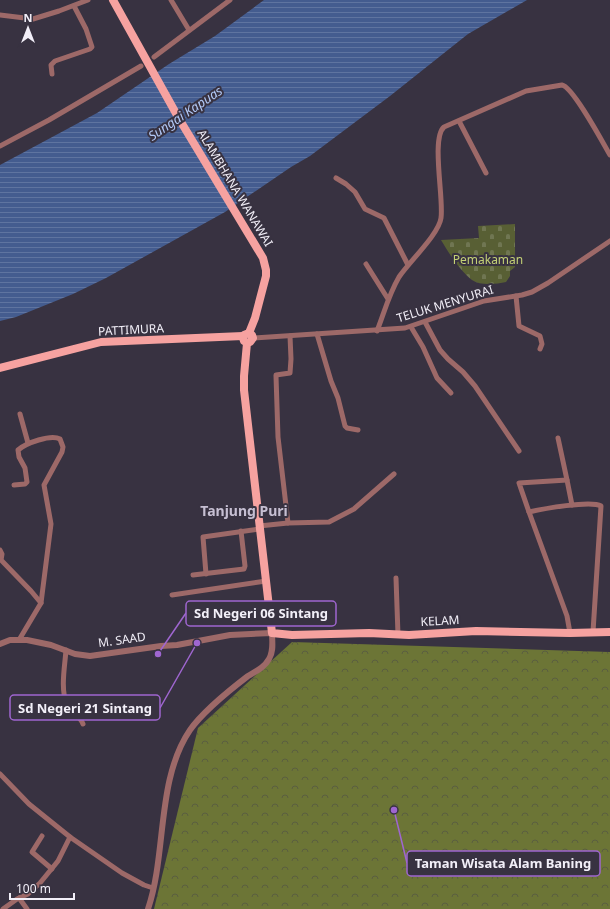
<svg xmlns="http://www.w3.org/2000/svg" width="610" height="909" font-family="'Noto Sans',sans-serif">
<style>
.forest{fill:url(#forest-crowns)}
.cemetery{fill:url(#cemetery-stones)}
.water{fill:url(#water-rules)}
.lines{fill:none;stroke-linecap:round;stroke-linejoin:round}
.minor{stroke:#9d6968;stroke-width:5}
.tertiary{stroke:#9d6968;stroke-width:6}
.primary{stroke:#f6a2a0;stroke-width:8}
.labels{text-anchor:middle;stroke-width:4;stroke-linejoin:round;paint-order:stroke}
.street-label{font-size:12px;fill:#f2eff8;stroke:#383241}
.park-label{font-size:12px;fill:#c4d176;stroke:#383241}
.water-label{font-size:13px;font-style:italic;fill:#b1c8f6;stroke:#383241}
.quarter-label{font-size:14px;font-weight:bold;fill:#c6bfd2;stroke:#383241}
.leader{fill:none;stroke:#9f66d0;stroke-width:1.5}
.callout-dot{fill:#9f66d0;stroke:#383241;stroke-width:1.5}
.callout{fill:#383241;stroke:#9f66d0;stroke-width:1.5}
.callout-label{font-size:13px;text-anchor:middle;font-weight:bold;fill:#f2eff8}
</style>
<defs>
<pattern id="forest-crowns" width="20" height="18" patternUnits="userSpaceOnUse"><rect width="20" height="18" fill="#6c7536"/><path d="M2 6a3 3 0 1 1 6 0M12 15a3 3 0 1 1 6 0" fill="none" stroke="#5a5e40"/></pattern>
<pattern id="cemetery-stones" width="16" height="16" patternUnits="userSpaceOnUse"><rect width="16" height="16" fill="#585f34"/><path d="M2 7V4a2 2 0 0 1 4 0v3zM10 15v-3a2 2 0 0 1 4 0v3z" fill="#707652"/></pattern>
<pattern id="water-rules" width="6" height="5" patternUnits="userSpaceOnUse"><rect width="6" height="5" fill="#445c8f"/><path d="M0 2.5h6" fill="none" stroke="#5f74a0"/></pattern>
</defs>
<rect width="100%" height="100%" fill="#383241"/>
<path class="forest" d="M292,642L610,652V909H154L198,728Z"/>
<path class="cemetery" d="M515,224V267L510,271V276L506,282C496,284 481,286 472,280C461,272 448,252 441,240L479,238L478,226Z"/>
<path class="water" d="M264,0H527L468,34L390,96L310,156L291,167L225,212L106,278L73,294L16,317L0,321V165L97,113L169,64L215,36Z"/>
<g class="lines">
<g class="minor">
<path d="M171,0L189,30"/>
<path d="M0,15L33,19L59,11L88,0"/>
<path d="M154,57L230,0"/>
<path d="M52,74L51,65L55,61L90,49L92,47L86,29L74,6"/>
<path d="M459,121L486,173"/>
<path d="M0,146L49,120L141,66"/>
<path d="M336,178L346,184L355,192L365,209L384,218L408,265"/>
<path d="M366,264L388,299"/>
<path d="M516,296L519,326L540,336L542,344L540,349"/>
<path d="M425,322L440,350L448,359L463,372L475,386L519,451"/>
<path d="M411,327L423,347L437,378L451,393"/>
<path d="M377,331C384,313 389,294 399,277C409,262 439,234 441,218C444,199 431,138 444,127L526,91L562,85C573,87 603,143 610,155"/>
<path d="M317,334L331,381L338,398L345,426L347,428L358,430"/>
<path d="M253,338L405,328L484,301L522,295L532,292L548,283L610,241"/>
<path d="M20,414L28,443"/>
<path d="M567,480L572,505"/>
<path d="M14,485L25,484L27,482L25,468L19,457L18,450C26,443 51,434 60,439L63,447L62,452L44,485L51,524L41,603L19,640"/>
<path d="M529,512L519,483L567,480L558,438"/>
<path d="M288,523L278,437L276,376V375L290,373L291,359L290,336"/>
<path d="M259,526L288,523L329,522L354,509L394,474"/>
<path d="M0,550L2,554L1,560L31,591L41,603"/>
<path d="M206,574L203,537L260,529"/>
<path d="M193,575L244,569L245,566L241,531"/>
<path d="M396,578L398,635"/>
<path d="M172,595L266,581"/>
<path d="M570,633L567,616L529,512C542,509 591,500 601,506L593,632"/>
<path d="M66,650C65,665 60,690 67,704C71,712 80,716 83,724"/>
<path d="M0,774L29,804L70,837L122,873L144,885L153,888"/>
<path d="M42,836L32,852L52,869"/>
<path d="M19,898L27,909"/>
<path d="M3,909L17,899L28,894L40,883L58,861L70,837"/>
</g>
<path class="tertiary" d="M0,644L10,640H27L51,645L75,654L90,656L161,646L177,645L230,635L272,633C272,641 274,651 269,659C264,668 256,671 248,676C231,689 202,713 190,730C156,780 167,853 148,909"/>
<g class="primary">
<path d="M113,0L178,117L263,258L266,270V276L255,318L249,333"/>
<path d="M247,343L250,342L253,338L252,335L249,333L244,335L243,338L244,341L247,343L244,376V390L272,633L292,635L369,633L409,635L476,631L570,633L610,632"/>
<path d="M0,368L101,342L243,336"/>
</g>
</g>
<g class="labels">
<g class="street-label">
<text transform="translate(235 188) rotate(59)" y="4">ALAMBHANA WANAWAI</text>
<text transform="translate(445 304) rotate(-17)" y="4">TELUK MENYURAI</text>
<text transform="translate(131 330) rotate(-3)" y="4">PATTIMURA</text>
<text transform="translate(440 621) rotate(-3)" y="4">KELAM</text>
<text transform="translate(122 640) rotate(-8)" y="4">M. SAAD</text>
</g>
<g class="park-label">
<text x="488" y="264">Pemakaman</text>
</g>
<g class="water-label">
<text transform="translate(185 113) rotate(-34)" y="5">Sungai Kapuas</text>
</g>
<g class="quarter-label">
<text x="244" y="516">Tanjung Puri</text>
</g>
</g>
<path class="leader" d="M158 654L186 613M197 643L160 708M394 810L407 863"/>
<g class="callout-dot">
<circle cx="158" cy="654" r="4"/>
<circle cx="197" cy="643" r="4"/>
<circle cx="394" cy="810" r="4"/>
</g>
<g class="callout">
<rect x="186" y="601" width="150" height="25" rx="4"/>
<rect x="10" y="695" width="150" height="25" rx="4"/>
<rect x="407" y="851" width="193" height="25" rx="4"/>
</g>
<g class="callout-label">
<text x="261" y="618">Sd Negeri 06 Sintang</text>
<text x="85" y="713">Sd Negeri 21 Sintang</text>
<text x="503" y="868">Taman Wisata Alam Baning</text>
</g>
<g transform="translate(28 28)" stroke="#383241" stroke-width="3" paint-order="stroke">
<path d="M0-3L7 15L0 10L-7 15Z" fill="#f2eff8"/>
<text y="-6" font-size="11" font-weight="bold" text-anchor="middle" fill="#f2eff8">N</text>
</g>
<path d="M10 893v6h64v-6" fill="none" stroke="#f2eff8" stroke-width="2"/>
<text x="16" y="893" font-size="12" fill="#f2eff8" stroke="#383241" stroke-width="3" paint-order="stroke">100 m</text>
</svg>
